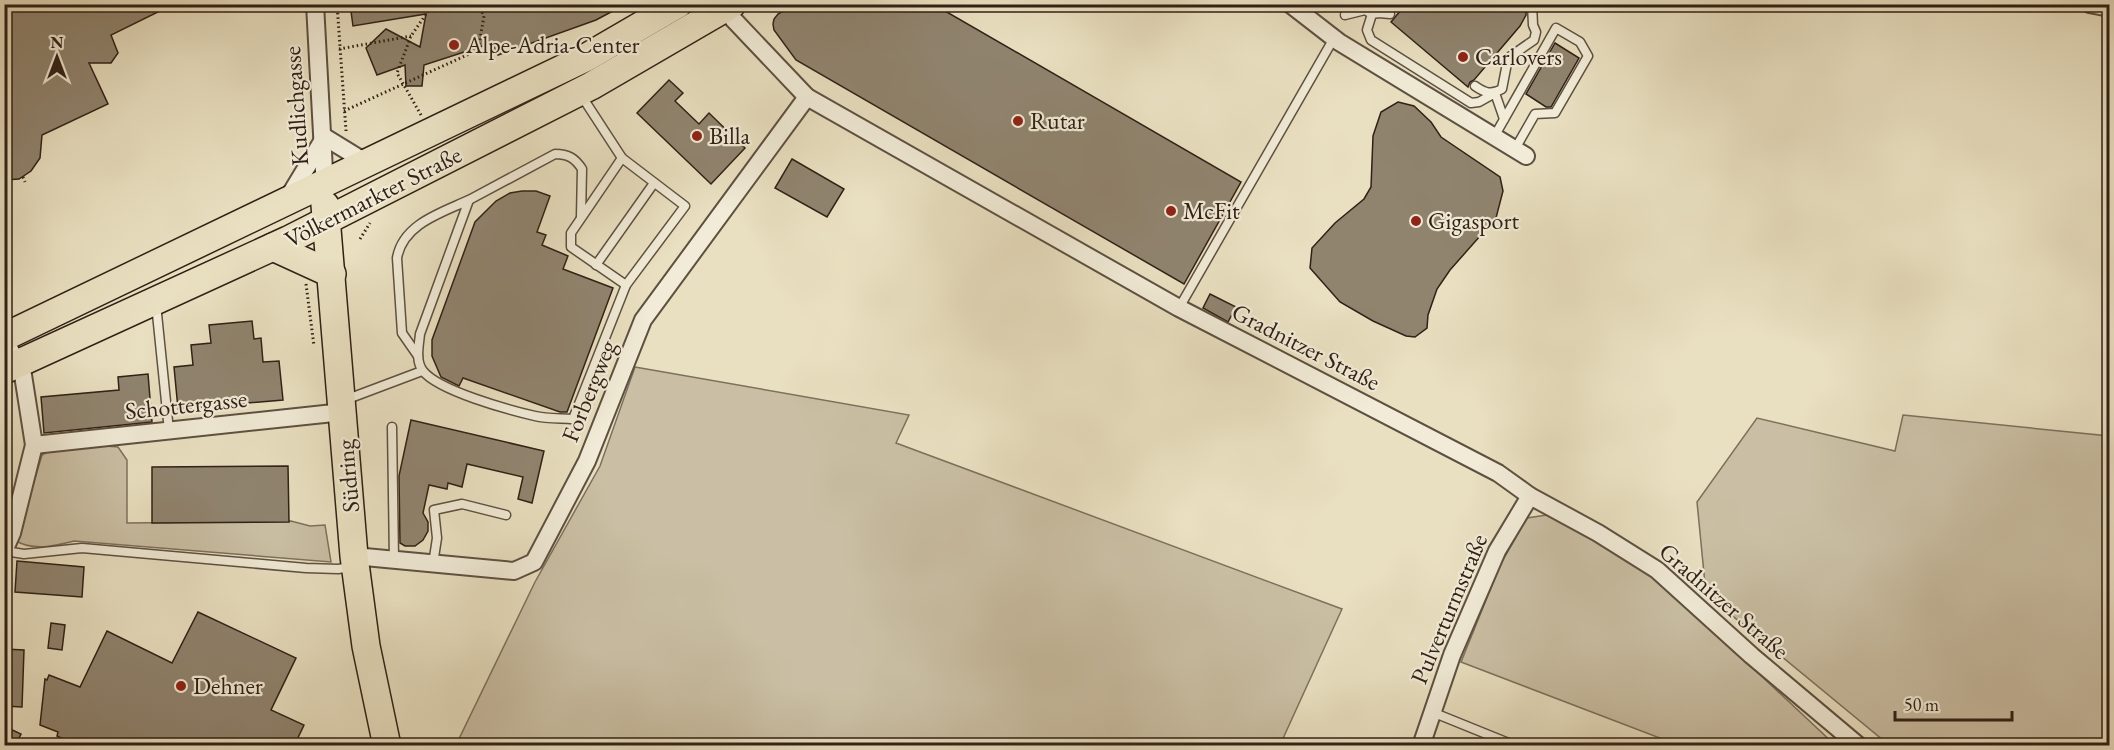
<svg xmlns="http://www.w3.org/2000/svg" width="2114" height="750" font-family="'EB Garamond',serif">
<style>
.green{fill:#cabfa4;stroke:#7d705d;stroke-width:1.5}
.building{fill:#90846f;stroke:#302016;stroke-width:1.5}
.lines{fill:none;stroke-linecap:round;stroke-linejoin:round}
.service-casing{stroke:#5e5041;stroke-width:11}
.minor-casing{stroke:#5e5041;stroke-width:20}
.primary-casing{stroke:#302016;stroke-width:30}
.path{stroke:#302016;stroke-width:3;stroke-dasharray:1.5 3;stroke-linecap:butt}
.service{stroke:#f1ebd7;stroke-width:8}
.minor{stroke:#f1ebd7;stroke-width:16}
.primary{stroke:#e9e0c1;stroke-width:27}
.poi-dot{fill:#8f2418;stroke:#f1ebd7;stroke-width:2}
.labels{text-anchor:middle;stroke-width:4.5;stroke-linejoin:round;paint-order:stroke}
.poi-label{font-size:24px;fill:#302016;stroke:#f1ebd7;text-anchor:start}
.street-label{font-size:24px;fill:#302016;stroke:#f1ebd7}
</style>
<rect width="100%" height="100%" fill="#e9e0c1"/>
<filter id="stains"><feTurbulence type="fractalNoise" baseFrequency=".00333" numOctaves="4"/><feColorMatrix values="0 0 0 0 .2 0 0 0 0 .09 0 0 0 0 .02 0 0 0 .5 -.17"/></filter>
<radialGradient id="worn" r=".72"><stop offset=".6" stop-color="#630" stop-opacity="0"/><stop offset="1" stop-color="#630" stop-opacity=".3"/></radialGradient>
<g class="green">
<path d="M635,367L909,415L896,443L1342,609L1280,745H456L535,582L600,466Z"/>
<path d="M1903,415L2109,436V745H1889L1706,594L1697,502L1757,418L1895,451Z"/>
<path d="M106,446L118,447L127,460V523L291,521L310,526L325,525L331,562L74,541C55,546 34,551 16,541L42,455L51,450Z"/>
<path d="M1553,514L1657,578L1835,745H1678L1461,662L1501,563L1527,518Z"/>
</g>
<g class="building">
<path d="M18,4H174L111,35L118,53L111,63H89L108,104L42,135L40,158L31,171L19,179L4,180V11Z"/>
<path d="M350,4H626L596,20L498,55L492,43L424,65L422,86H406L405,65L377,75L366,48L386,29L420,47L426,14L353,26Z"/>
<path d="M794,4H933L1241,182L1184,284L796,60L774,30L773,24L774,19L778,14Z"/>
<path d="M1406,4H1513L1526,12V15L1520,26L1474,80L1470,82L1468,87L1391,22Z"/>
<path d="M1555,43L1579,58L1551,107H1546L1526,94Z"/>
<path d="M669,80L683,93L675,101L699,124L709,113L745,148L711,184L637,113Z"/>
<path d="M1398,102L1414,106L1431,122L1441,137L1500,177L1503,191L1496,218L1450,270L1437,289L1428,315L1427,328L1415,337L1406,336L1373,321L1340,302L1310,268L1312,248L1335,223L1364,199L1371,187L1373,136L1381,112Z"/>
<path d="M792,159L844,189L827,217L775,188Z"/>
<path d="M522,191H536L550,196L537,232L546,235L542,245L568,256L563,269L613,288L567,412H560L463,378L459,386L441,377L432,356V340L475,222L496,201L510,193Z"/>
<path d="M1210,294L1236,307L1228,322L1203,308Z"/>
<path d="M252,321L254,339L261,338L263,362L279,361L283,400L178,409L174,367L193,365L191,345L211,343L209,325Z"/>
<path d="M148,374L152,422L44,433L41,397L119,390L118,377Z"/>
<path d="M411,420L544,451L532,503L518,499L523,477L467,464L462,487L448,483L447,489L429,485L423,513L428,522V531L423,540L415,546H405L400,543L399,476Z"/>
<path d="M288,466L289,522L152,523V467Z"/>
<path d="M17,561L84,567L82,597L15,592Z"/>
<path d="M198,612L296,658L271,710L304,725L294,746H77L57,736L58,732L40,725L45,679L47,680L49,675L80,687L107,631L172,663Z"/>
<path d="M51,623L65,625L62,650L48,648Z"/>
<path d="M4,649L24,650L22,707L4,706Z"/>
<path d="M4,726L21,734L15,746H4Z"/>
</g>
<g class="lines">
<g class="service-casing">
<g id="service">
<path d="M1372,14L1367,30L1371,40L1471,103L1479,102L1495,93L1504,119"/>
<path d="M1345,15L1365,10L1372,14L1379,13L1390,14"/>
<path d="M1475,86C1485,93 1491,95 1502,89L1508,58L1534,40L1536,32L1533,25L1532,4"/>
<path d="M1494,137L1556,28L1580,42L1588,56L1555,113L1535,114L1515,149"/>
<path d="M622,158L571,233V247L626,285"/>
<path d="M581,217L582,169C575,158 568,154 555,154L469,200L420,334C419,345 415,361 423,371C439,391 509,410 535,416C547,419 561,418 573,419L626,285L685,206L622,158L581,95"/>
<path d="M596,265L654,183"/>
<path d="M156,304L169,431"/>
<path d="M1179,308L1334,38"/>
<path d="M418,356L402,333L397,258C403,224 441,213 469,200"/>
<path d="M345,400L422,371"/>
<path d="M392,427L394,560"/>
<path d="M5,551L24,554L82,548L306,568L338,569L352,567"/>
<path d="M433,564L437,538L434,510L462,504L506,515"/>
<path d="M1432,712L1516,746"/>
</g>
</g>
<g class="minor-casing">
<g id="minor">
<path d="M315,4L325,189"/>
<path d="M724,4L733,19L807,97L1179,308L1498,473L1530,496L1598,533L1657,570L1752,656L1859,746"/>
<path d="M1290,4L1339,42L1526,156"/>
<path d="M2089,4L2110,8"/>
<path d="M323,136L367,163"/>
<path d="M288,198L323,140"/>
<path d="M4,338L23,375L34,445L12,533L4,551"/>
<path d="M34,445L343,412"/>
<path d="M354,556L514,571L534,562L587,461L643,320L807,97"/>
<path d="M1421,746L1452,655L1497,551L1530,496"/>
</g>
</g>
<g class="primary-casing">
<g id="primary">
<path d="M325,205L354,556L366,646L387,746"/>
<path d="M273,247L332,274"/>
<path d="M4,337L587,57L678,4"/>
<path d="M4,370L288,240L591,86L732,4"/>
</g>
</g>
<g class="path">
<path d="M337,4L346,131"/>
<path d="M339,49L411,36"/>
<path d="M344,111L478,50L484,16L478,4"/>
<path d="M421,115L397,73L411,36L433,4"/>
<path d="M23,177L25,182"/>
<path d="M360,239L370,223"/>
<path d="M306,284L314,346"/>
</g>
<use href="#service" class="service"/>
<use href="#minor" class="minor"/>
<use href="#primary" class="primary"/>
</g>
<g class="poi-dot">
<circle cx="454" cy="45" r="6"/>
<circle cx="1463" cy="57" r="6"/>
<circle cx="1018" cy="121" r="6"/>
<circle cx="697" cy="136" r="6"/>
<circle cx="1171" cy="211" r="6"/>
<circle cx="1416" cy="221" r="6"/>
<circle cx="181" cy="686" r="6"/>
</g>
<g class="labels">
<g class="poi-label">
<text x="466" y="53">Alpe-Adria-Center</text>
<text x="1475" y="65">Carlovers</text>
<text x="1030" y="129">Rutar</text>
<text x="709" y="144">Billa</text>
<text x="1183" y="219">McFit</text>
<text x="1428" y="229">Gigasport</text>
<text x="193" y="694">Dehner</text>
</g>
<g class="street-label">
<text transform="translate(296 106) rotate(-94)" y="8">Kudlichgasse</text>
<text transform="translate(373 197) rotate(-27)" y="8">Völkermarkter Straße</text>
<text transform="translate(1306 347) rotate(27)" y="8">Gradnitzer Straße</text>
<text transform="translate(589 391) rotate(-68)" y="8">Forbergweg</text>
<text transform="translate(186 405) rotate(-6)" y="8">Schottergasse</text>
<text transform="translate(348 476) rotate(-95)" y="8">Südring</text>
<text transform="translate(1724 601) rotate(41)" y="8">Gradnitzer Straße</text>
<text transform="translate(1449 609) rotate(-67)" y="8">Pulverturmstraße</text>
</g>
</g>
<rect width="2114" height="750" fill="none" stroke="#e9e0c1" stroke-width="24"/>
<rect x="6" y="6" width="2102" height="738" fill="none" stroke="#302016" stroke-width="3"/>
<rect x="12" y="12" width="2090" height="726" fill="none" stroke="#302016" stroke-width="1.5"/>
<g transform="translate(57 57)" stroke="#f1ebd7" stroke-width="4.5" paint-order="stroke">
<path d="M0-4.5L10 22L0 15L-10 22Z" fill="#302016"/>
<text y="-9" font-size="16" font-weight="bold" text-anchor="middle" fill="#302016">N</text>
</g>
<path d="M1895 711v9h117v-9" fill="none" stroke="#302016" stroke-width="3"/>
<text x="1904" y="711" font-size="18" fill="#302016" stroke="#f1ebd7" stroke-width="4.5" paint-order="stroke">50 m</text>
<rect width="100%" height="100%" filter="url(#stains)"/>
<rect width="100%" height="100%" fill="url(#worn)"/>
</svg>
